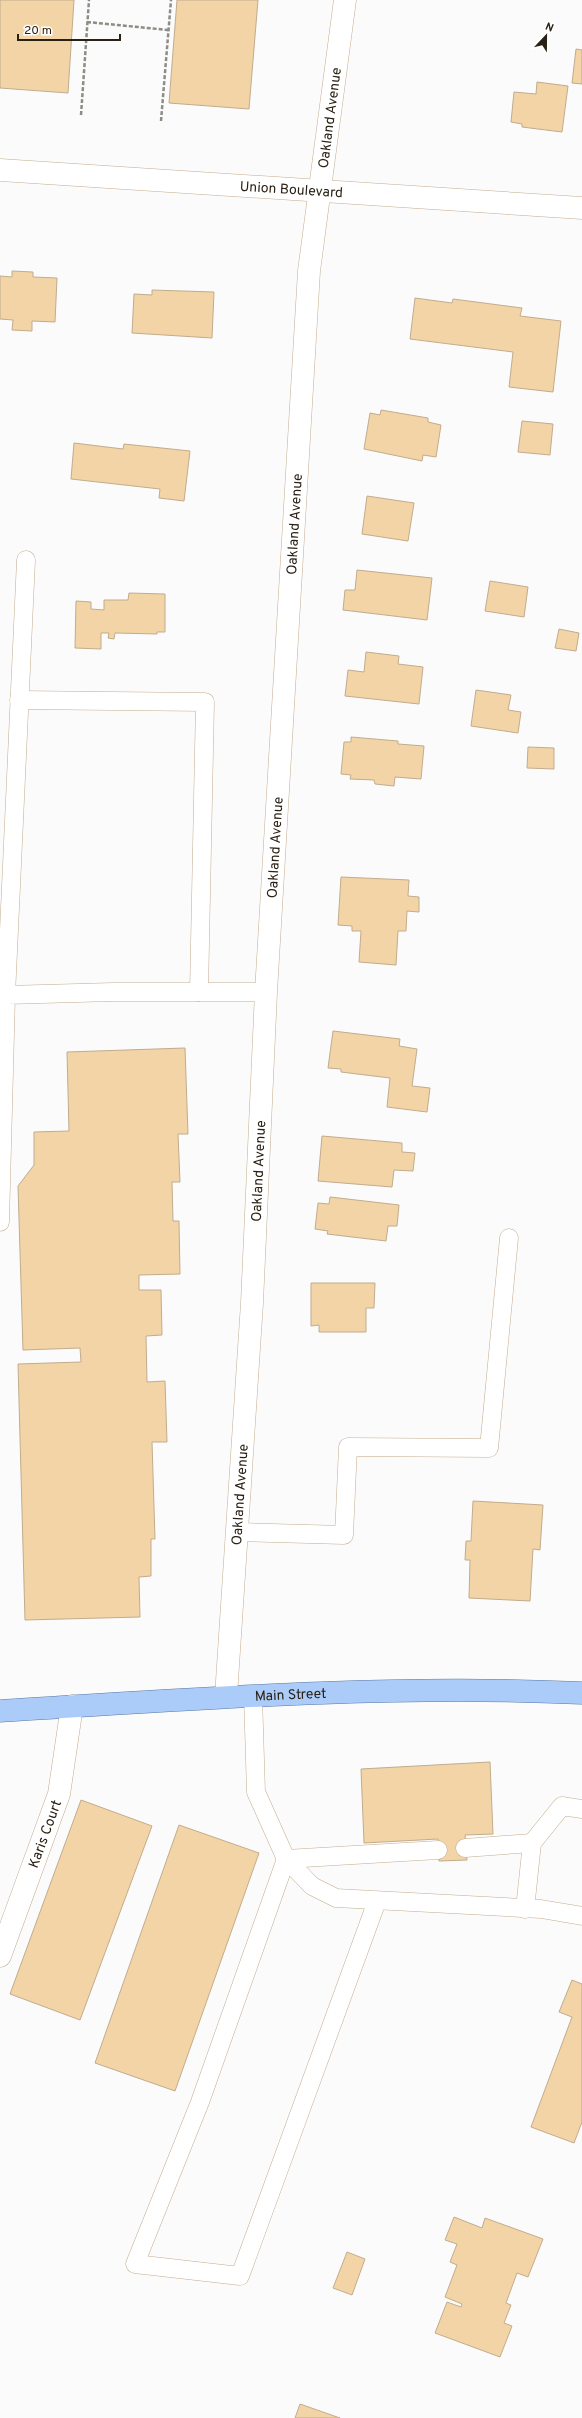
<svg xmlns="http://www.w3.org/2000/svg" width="582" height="2418" font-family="Overpass,sans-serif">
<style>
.building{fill:#f3d4a6;stroke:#c1ac8d}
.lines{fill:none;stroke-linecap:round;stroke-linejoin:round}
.lane-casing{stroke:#c4ac8f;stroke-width:19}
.street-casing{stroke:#c4ac8f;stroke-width:23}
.secondary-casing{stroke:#c4ac8f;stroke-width:23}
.primary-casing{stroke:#5979a6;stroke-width:23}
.path{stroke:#8f8b85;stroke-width:2.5;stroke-dasharray:4 2;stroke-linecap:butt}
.lane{stroke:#fff;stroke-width:18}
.street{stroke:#fff;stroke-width:22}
.secondary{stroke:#fff;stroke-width:22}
.primary{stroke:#abcbf8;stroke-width:22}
.labels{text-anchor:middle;stroke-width:3.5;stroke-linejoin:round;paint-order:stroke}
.street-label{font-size:14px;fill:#2a2115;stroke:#fff}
</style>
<rect width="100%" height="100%" fill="#fbfbfb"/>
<g class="building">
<path d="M0,0H74L68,93L0,88Z"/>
<path d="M177,0H258L249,109L169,103Z"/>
<path d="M576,49L582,50V84L572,83Z"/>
<path d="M537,82L568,86L562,132L522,127V124L511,122L514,92L536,94Z"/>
<path d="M12,271L33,272V277L57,278L55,322L32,321V331L12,330L13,320L0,319V276L12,277Z"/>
<path d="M152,290L214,292L212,338L132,333L134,294L152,295Z"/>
<path d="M415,298L452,303L453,299L522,308L520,316L561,321L553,392L509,387L513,352L410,339Z"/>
<path d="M381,410L428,418V422L441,425L436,457L423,455L422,461L364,449L370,413L380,415Z"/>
<path d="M522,421L553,424L550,455L518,452Z"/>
<path d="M74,443L123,449L124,444L190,451L184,501L159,498L160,489L71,479Z"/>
<path d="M367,496L414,503L408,541L362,534Z"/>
<path d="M357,570L432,578L427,620L343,610L345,590H355Z"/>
<path d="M490,581L528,587L524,617L485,611Z"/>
<path d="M129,593L165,594V632H157V634L115,633L114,639L108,638L109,633H101V649L75,648L76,601L91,602V609L104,610V600H128Z"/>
<path d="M559,629L579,633L576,651L555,648Z"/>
<path d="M366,652L399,656L398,664L423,667L419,704L345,696L348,670L364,672Z"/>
<path d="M476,690L511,695L508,710L521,712L518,733L471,726Z"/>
<path d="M351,737L398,741V744L424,746L421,779L395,777L394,786L375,784L374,780L350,779L351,775L341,774L344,742H351Z"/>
<path d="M528,747L554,748V769L527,768Z"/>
<path d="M341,877L409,880L408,896L419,897V912L407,911L406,931H398L396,965L359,962L361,931H352V926L338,925Z"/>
<path d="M333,1031L400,1039L399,1046L417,1049L412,1086L430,1088L427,1112L387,1107L390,1078L341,1072V1069L328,1068Z"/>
<path d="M185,1048L188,1134H178L180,1182H172L173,1221H179L180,1274L139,1275V1290H161L162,1335L146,1336L147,1382L165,1381L167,1442H152L155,1539H151V1576L139,1577L140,1617L25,1620L18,1364L81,1362L80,1348L23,1350L18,1186L34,1165V1132L69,1131L67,1052Z"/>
<path d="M322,1136L402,1143V1152L415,1153L413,1171L394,1170L392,1187L318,1181Z"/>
<path d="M330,1197L399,1205L397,1226H388L386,1241L327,1234L328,1231L315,1229L318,1203L329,1204Z"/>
<path d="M311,1283H375L374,1308H366V1332H319V1325L311,1326Z"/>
<path d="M473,1501L543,1505L540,1550L533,1549L530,1601L469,1598L470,1560H465L466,1541H471Z"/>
<path d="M490,1762L493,1834L465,1835L467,1860L439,1861L438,1839L364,1843L361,1769Z"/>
<path d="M81,1800L152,1826L80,2020L10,1994Z"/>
<path d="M179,1825L259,1853L175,2091L95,2063Z"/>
<path d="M572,1980L582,1984V2122L574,2143L531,2127L572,2017L559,2012Z"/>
<path d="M454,2217L482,2228L485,2218L543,2239L528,2277L517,2273L506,2303L511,2305L504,2323L512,2326L500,2357L435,2333L447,2302L461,2307L462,2304L445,2297L457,2265L450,2262L457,2244L445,2240Z"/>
<path d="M347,2252L365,2259L352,2295L333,2288Z"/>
<path d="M300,2404L340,2418H295Z"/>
</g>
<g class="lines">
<g class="lane-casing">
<g id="lane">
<path d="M19,700L205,702L199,992"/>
<path d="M6,995L26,560"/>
<path d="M0,1222L6,995L113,992H266"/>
<path d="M237,1532L344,1535L348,1447L489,1448L509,1238"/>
<path d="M253,1696L256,1792L286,1859L312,1886L336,1898L541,1909L582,1916"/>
<path d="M465,1848L532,1843"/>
<path d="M377,1901L240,2276L135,2264L200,2102L286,1859L438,1850"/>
<path d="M525,1909L532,1843L562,1806L582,1809"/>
</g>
</g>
<g class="street-casing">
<g id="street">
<path id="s1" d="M226,1696L252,1303L266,992L309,271L345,0"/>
<path id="s2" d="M0,1956L59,1794L72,1706"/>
</g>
</g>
<g class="secondary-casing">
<g id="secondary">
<path id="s3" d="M0,170L582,208"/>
</g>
</g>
<g class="primary-casing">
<g id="primary">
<path id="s4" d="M0,1711C193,1699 388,1684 582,1693"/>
</g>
</g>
<g class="path">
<path d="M87,22L168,30"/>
<path d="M81,115L89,0"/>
<path d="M161,121L171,0"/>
</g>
<use href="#lane" class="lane"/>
<use href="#street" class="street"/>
<use href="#secondary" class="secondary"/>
<use href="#primary" class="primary"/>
</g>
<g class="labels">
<g class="street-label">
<text dy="5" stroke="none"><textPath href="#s1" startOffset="1582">Oakland Avenue</textPath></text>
<text dy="5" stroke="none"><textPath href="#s3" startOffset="292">Union Boulevard</textPath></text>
<text dy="5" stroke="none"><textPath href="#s1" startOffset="1174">Oakland Avenue</textPath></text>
<text dy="5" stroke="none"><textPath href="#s1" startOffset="850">Oakland Avenue</textPath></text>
<text dy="5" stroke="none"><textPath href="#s1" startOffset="526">Oakland Avenue</textPath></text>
<text dy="5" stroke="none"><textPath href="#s1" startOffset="202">Oakland Avenue</textPath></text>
<text dy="5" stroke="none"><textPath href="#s4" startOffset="291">Main Street</textPath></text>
<text dy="5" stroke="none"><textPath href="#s2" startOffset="130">Karis Court</textPath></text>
</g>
</g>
<g transform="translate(546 36) rotate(22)" stroke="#ffffff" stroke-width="3" paint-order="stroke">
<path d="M0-3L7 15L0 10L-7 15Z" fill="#2a2115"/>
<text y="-6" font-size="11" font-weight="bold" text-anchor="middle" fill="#2a2115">N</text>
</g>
<path d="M18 34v6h102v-6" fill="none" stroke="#2a2115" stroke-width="2"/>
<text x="24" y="34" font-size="12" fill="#2a2115" stroke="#ffffff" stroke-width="3" paint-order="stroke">20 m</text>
</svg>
